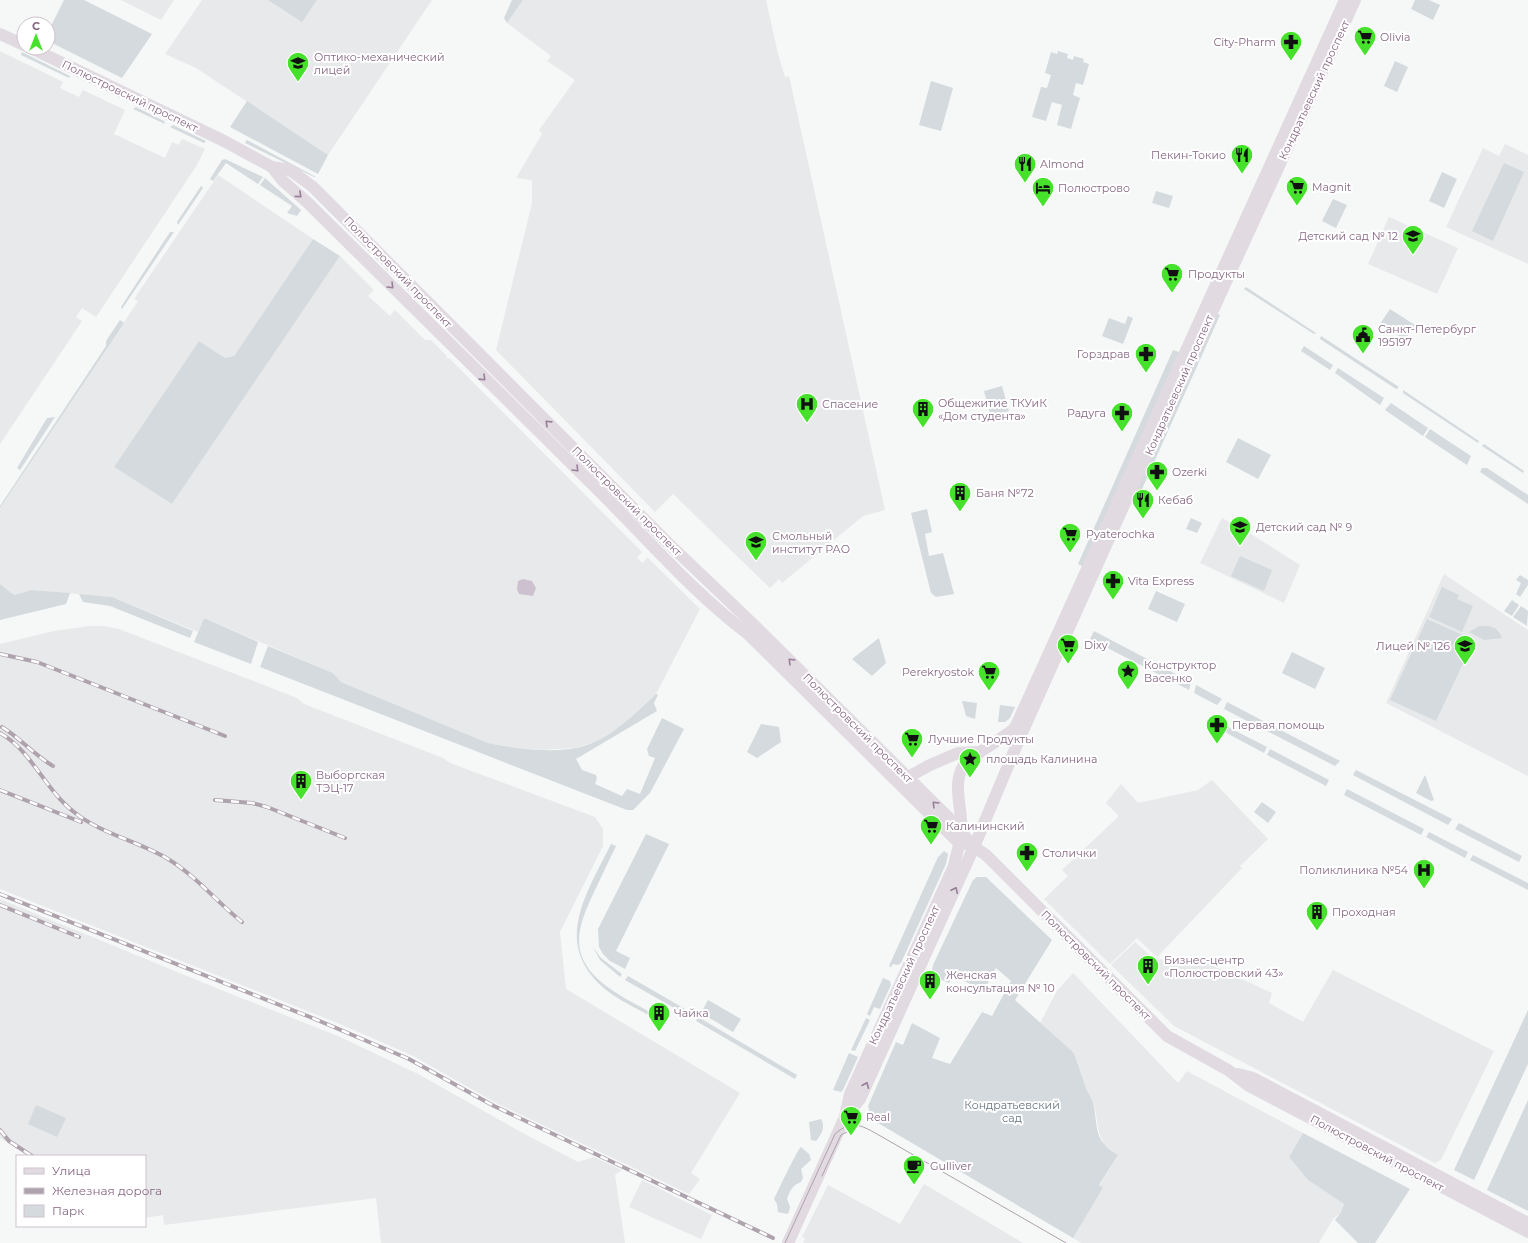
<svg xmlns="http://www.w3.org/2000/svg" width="1528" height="1243" font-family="Montserrat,sans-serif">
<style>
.built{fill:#e8e9ea}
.green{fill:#d4dadd}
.water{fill:#cdc1cf}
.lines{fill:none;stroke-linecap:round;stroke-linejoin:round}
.major{stroke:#e1dae1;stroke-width:12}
.tram{stroke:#aea2ad;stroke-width:1}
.rail-casing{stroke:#aea2ad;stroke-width:4}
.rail{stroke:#fff;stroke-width:2.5;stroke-dasharray:8;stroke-linecap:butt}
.oneway{stroke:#987e97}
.labels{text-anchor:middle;stroke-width:4;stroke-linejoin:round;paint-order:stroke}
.poi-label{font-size:11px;fill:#866784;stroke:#fff;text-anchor:start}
.street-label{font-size:11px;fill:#866784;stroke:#fff}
.park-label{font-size:11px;fill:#66737d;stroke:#fff}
</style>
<rect width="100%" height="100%" fill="#f5f8f7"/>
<g class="built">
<path d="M121,0H174L161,20Z"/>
<path d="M202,0H432L328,155L196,68L165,54Z"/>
<path d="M523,0H766L778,54L785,77L789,76L885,510L863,516L782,583L779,579L770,588L673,494L655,512L496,350L532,203V180L516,178L542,134L539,130L575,80L547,61L551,56L507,23Z"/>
<path d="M0,51L63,82L60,88L79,97L83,90L125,110L114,134L165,158L172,142L179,145L182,139L205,149L197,165L96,317L82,308L76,317L82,321L0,444Z"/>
<path d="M1505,144L1528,155V264L1446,227L1483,148L1499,156Z"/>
<path d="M218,175L313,239L234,356L225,358L199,341L114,467L172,504L340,256L374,290L368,296L390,316L395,310L425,340H431L447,356L446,358H449L642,552L637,558L643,563L647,557L700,609L656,694L625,723L596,742L574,748L542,750L511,748L488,743L341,682L333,673L204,618L198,632L112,597L31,590L14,595L0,584V508L138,301L134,299Z"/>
<path d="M1389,217L1458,248L1437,294L1368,264Z"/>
<path d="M1222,518L1246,531L1300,565L1284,603L1200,563Z"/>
<path d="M1444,574L1528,630V776L1386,703Z"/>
<path d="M89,626H104L119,629L297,698L304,704L443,758L450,763L595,817L603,829V846L560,932L566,989L740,1093L691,1173L700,1179L689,1194L498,1104L413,1056L340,1024L0,889V644L54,631Z"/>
<path d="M1212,780L1268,839L1240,866L1242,868L1157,957L1137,938L1110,964L1044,899L1068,876L1062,870L1119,816L1106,803L1121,784L1138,803L1198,790Z"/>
<path d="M0,899L226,992L338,1036L418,1074L521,1132L578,1162L594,1157L622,1170L615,1175L625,1243H381L376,1198L164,1225L163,1215L145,1218V1156H28L0,1138Z"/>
<path d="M1135,942L1154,959L1205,962L1272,993L1269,1003L1303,1022L1333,970L1494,1051L1441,1160L1435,1163L1174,1026L1111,965Z"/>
<path d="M1073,973L1178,1083L1187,1071L1303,1133L1289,1157L1308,1180L1344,1204L1341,1212L1333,1219L1319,1243H1081L1073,1238L1103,1188L1099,1186L1118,1155L1104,1145L1099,1132L1095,1108L1091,1096L1087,1091L1074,1053L1040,1023L1057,991Z"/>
<path d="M642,1180L712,1215L701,1239L629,1207Z"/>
<path d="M924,1184L1023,1243H803L805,1238L802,1237L828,1185L900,1224Z"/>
</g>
<g class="green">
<path d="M64,0H84L152,34L122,78L48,41V32Z"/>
<path d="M268,0H317L302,22Z"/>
<path d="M512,0H523L507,23L504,18Z"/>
<path d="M1415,0H1429L1440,5L1433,20L1411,9Z"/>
<path d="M1058,51L1068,54L1067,58L1073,60L1074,56L1084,59L1083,62L1089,64L1083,85L1076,83L1073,95L1080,98L1071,129L1057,125L1062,105L1052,102L1046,121L1032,117L1041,87L1047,88L1051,75L1045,73L1051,52L1057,54Z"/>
<path d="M22,52L70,76L69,78L21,55Z"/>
<path d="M1395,61L1408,67L1397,92L1384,86Z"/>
<path d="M931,81L953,88L941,131L919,125Z"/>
<path d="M247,101L328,155L318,174L230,127Z"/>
<path d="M136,107L164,121L165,124L133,109Z"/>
<path d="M173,125L206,141L204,143L170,127Z"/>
<path d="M247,140L316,177H314L245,143Z"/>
<path d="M225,159L263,177L258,184L226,163L213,181L210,179L222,160Z"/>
<path d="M1504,163L1524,172L1493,241L1472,231Z"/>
<path d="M1442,172L1457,179L1444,208L1429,201Z"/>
<path d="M265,178L301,210L297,216L287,213L292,206L260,185Z"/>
<path d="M201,186L203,188L178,225L177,222Z"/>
<path d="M1156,191L1173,196L1169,208L1152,203Z"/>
<path d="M1333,199L1347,205L1336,228L1322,221Z"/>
<path d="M170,232H174L122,309L121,307Z"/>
<path d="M313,239L340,256L172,504L114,467L199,341L225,358L234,356Z"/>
<path d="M1246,287L1316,333L1314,334L1244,289Z"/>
<path d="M1390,309L1415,325L1405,340L1380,324Z"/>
<path d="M1215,313L1220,315L1138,498L1133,496Z"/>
<path d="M1128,316L1133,318L1123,344L1102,336L1109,318L1125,324Z"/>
<path d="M120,320L124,323L0,508V506L106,346V341Z"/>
<path d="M1321,336L1399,387L1396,389L1320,339Z"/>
<path d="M1304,346L1333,365L1330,370L1301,351Z"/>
<path d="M1173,350L1179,352L1084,567L1078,564Z"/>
<path d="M1338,368L1384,398L1380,405L1335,373Z"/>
<path d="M1002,386L1009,411L991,417L984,391Z"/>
<path d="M1403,390L1479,441L1478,443L1403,393Z"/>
<path d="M1391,403L1428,428L1423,436L1385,410Z"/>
<path d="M55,417L20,470L17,468L47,418Z"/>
<path d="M1430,429L1471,456L1467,465L1425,437Z"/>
<path d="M1238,438L1271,455L1258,479L1226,462Z"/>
<path d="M1484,444L1524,471L1523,473L1482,446Z"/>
<path d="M1482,468H1487L1528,495V504L1480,472Z"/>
<path d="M927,509L932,532L925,534L929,556L943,553L954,594L936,597L931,593L911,513Z"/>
<path d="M1191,518L1202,523L1197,533L1186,529Z"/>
<path d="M1240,556L1272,570L1264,591L1231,576Z"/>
<path d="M1520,575L1528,580V585L1520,597L1516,594L1521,583L1516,580Z"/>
<path d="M0,584L14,595L31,590L70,593L66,604L0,620Z"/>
<path d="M1442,587L1459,595L1457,599L1473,606L1462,632L1429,617Z"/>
<path d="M1156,591L1185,604L1177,622L1148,609Z"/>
<path d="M79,594L112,597L193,631L190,638L110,606L83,602Z"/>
<path d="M1512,600L1519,605L1512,616L1504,611Z"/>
<path d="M1521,606L1528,611L1527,626L1513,617Z"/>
<path d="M204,618L258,642L251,664L194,642Z"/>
<path d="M1427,619L1474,640L1436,721L1390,700Z"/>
<path d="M1479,626C1490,625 1498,627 1502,638L1484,640L1469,632Z"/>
<path d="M1094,631L1191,682L1189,690L1090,639Z"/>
<path d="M879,638L886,663L872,676L852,659Z"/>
<path d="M268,646L333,673L341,682L488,743C520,750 567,756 597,741C620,729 638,711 656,694L658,695L654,703L657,711L576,759L582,770L596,775L597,778L595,784L622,796L627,789L640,794L655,758L649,756L647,749L662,718L684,729L650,793L633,810H627L260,667Z"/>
<path d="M1292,652L1325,668L1315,689L1282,673Z"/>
<path d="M1196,685L1222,699L1217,705L1194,693Z"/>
<path d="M962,701L977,703L975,719L966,716Z"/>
<path d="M1227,702L1340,761L1335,766L1224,709Z"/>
<path d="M1000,705L1015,707L1010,718L1005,722H998Z"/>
<path d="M761,724L779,727L781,742L757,758L747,752Z"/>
<path d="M1224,725L1267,747L1264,753L1221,730Z"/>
<path d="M1270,749L1329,780L1326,786L1267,755Z"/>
<path d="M1356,770L1452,819L1448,825L1353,775Z"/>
<path d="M1425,775L1434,800L1431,801L1416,793Z"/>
<path d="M1347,789L1424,829L1421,835L1344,795Z"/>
<path d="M1262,802L1276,812L1268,823L1254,812Z"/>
<path d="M1459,823L1522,856L1519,862L1455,829Z"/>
<path d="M1429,832L1468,852L1465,858L1426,837Z"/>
<path d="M646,834L669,844L616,951L630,958L625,969L610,961L603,954L599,947L598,929Z"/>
<path d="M611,844L616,846C609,861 602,875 595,890C579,924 567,952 600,981C616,995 638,1005 657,1016L655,1019C639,1009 619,1001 605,989C551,944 587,893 611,844Z"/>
<path d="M944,851L948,854L946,864L901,963L898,965L893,964L891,967L889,966L938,857Z"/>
<path d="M1473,855L1528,883V890L1470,860Z"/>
<path d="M977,877H986L1052,940L1015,1000L1074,1053L1087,1091C1100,1106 1091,1131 1105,1145C1108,1149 1114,1152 1118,1155L1099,1185L1103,1188L1073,1238L878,1123L871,1117L868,1106L896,1042L903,1045L912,1023L940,1038L932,1058L950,1064L982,1012L992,1016L1011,981L996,968L984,990L953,976L949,983L931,975L933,965L973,880Z"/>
<path d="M593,947L601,958L622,974L620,977L600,960Z"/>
<path d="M628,976L692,1013L690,1017L625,980Z"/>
<path d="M883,978L890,981L891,985L880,1009L874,1007L870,1016L867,1014Z"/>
<path d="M708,1000L741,1019L733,1032L701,1013Z"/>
<path d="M1528,1010V1064L1474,1180L1454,1170Z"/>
<path d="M698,1017L797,1075L795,1079L696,1021Z"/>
<path d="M866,1018L870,1020L855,1051L851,1050Z"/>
<path d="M849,1053L858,1057L843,1090L841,1092L833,1090Z"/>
<path d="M1528,1100V1211L1487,1190Z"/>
<path d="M36,1105L66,1118L57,1137L28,1124Z"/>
<path d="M821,1119C826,1127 821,1135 816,1141L811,1140L809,1122Z"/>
<path d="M1303,1133L1410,1189L1375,1243H1358L1335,1220L1341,1212L1344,1204L1308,1180L1289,1157Z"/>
<path d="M801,1147L809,1154L811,1160L801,1169L803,1178L801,1182C792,1186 790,1190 787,1199L790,1207L789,1212L787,1214L778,1212L777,1204L774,1199C778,1191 797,1150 801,1147Z"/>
</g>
<path class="water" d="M523,579L532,581L536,588L533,596L519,594L517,589L518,581Z"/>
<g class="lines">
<g class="major">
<path d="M0,34L24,45"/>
<path d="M31,48L224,141L272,167L290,170L313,187L668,543L754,625L950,819L974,847L986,855L1167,1036L1228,1070L1249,1086L1528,1232"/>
<path d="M272,167L283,181L308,203C403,298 499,392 594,486C645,536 691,591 748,634L959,843L965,844"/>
<path d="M908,777L930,765L958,753L980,752"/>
<path d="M1238,1074L1253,1078L1528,1223"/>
<path d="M847,1115L860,1099L974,847L1021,735L1128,496L1355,0"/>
<path d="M788,1243L845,1117L850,1094L954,866C956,856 960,844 961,833C964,812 950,783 965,764C976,751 1001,741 1015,728L1345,0"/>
</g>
<g class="tram">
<path d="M822,1176L841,1135L849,1131"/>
<path d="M785,1243L835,1134C851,1120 859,1124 877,1134L1066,1243"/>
</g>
<g class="rail-casing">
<g id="rail">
<path d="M0,654L37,662L225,736"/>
<path d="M2,727C20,738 34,755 53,766"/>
<path d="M0,733C32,751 45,790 74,812C101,834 138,841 168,859C196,876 217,902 242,922"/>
<path d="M0,790L81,822"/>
<path d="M215,800L252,803L267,807L345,838"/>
<path d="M0,894L310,1017L409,1059L494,1106L773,1238"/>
<path d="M0,905L79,937"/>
<path d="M0,1130L9,1141L32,1156"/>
</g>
</g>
<use href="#rail" class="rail"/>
</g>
<defs><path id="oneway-chevron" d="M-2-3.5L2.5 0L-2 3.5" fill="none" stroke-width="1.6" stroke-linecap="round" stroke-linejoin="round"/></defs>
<g class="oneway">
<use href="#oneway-chevron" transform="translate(299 195) rotate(41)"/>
<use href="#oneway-chevron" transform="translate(391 286) rotate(45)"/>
<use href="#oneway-chevron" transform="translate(483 378) rotate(44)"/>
<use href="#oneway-chevron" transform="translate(548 423) rotate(-136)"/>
<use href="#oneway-chevron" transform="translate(576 469) rotate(45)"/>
<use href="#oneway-chevron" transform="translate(791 661) rotate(-135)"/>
<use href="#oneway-chevron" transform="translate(935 804) rotate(-135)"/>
<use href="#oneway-chevron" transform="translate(955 890) rotate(-65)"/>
<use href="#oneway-chevron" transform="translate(866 1085) rotate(-67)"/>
</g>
<defs>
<g id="supermarket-pin" transform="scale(1.15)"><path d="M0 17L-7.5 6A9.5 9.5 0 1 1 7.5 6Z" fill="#46e22b" stroke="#fff"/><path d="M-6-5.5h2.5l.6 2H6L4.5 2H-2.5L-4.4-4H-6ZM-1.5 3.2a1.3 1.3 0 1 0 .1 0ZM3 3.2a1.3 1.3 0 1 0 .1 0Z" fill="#111"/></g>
<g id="pharmacy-pin" transform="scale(1.15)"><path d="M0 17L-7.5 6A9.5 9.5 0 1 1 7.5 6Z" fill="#46e22b" stroke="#fff"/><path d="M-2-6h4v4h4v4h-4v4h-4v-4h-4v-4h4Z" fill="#111"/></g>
<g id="university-pin" transform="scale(1.15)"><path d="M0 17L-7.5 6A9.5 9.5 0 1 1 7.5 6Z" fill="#46e22b" stroke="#fff"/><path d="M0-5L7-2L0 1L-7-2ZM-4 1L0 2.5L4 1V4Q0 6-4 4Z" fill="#111"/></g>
<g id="restaurant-pin" transform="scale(1.15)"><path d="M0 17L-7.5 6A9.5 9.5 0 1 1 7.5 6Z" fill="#46e22b" stroke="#fff"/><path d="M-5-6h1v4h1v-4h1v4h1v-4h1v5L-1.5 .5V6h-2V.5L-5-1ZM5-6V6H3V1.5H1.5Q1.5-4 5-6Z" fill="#111"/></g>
<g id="hotel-pin" transform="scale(1.15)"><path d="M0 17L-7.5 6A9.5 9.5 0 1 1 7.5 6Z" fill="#46e22b" stroke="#fff"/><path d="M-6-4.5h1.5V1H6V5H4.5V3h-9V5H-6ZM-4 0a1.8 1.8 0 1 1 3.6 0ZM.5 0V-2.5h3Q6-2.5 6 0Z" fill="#111"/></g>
<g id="school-pin" transform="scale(1.15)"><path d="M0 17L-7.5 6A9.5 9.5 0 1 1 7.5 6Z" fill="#46e22b" stroke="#fff"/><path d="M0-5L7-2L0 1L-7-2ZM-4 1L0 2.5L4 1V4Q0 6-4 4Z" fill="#111"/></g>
<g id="civic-pin" transform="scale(1.15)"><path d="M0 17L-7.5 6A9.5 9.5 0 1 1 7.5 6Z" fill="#46e22b" stroke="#fff"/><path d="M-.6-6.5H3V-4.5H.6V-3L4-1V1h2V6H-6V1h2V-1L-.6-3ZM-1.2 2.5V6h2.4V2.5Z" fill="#111"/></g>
<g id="hospital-pin" transform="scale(1.15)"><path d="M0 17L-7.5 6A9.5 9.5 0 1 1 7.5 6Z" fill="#46e22b" stroke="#fff"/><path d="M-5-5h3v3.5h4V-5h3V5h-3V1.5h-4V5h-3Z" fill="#111"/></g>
<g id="building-pin" transform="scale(1.15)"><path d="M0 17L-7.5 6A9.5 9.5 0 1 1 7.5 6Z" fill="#46e22b" stroke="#fff"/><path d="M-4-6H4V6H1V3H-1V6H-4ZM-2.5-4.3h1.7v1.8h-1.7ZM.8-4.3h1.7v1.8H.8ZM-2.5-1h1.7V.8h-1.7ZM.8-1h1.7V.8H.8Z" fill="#111"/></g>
<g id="sight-pin" transform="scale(1.15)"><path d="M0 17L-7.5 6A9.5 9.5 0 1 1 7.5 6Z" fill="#46e22b" stroke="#fff"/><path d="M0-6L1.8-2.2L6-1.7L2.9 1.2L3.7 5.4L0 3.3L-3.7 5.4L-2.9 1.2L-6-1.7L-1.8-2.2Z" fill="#111"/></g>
<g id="cafe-pin" transform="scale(1.15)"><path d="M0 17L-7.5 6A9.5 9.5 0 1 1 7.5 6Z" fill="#46e22b" stroke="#fff"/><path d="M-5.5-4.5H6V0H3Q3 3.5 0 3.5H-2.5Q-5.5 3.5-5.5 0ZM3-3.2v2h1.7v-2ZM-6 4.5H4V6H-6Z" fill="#111"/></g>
</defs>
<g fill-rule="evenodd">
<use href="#supermarket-pin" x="1365" y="37"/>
<use href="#pharmacy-pin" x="1291" y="42"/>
<use href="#university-pin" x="298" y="63"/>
<use href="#restaurant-pin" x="1242" y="155"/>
<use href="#restaurant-pin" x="1025" y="164"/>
<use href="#supermarket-pin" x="1297" y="187"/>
<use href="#hotel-pin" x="1043" y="188"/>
<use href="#school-pin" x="1413" y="236"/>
<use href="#supermarket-pin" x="1172" y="274"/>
<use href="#civic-pin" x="1363" y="335"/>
<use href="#pharmacy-pin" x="1146" y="354"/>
<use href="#hospital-pin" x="807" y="404"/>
<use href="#building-pin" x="923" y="409"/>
<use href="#pharmacy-pin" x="1122" y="413"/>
<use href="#pharmacy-pin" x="1157" y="472"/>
<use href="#building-pin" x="960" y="493"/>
<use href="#restaurant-pin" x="1143" y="500"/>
<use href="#school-pin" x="1240" y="527"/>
<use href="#supermarket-pin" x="1070" y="534"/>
<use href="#university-pin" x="756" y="542"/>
<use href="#pharmacy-pin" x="1113" y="581"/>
<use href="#supermarket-pin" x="1068" y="645"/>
<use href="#school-pin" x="1465" y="646"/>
<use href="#sight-pin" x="1128" y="671"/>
<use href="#supermarket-pin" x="989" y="672"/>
<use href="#pharmacy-pin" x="1217" y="725"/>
<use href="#supermarket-pin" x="912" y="739"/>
<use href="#sight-pin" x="970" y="759"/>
<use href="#building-pin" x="301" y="781"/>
<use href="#supermarket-pin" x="931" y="826"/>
<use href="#pharmacy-pin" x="1027" y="853"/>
<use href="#hospital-pin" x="1424" y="870"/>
<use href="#building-pin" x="1317" y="912"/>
<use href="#building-pin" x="1148" y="966"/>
<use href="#building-pin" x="930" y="981"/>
<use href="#building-pin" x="659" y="1013"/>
<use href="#supermarket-pin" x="851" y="1117"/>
<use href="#cafe-pin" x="914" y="1166"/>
</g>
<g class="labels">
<g class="poi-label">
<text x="1380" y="41">Olivia</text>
<text x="1276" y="46" text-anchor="end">City-Pharm</text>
<text x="314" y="61">Оптико-механический<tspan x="314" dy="13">лицей</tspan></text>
<text x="1226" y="159" text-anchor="end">Пекин-Токио</text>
<text x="1040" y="168">Almond</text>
<text x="1312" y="191">Magnit</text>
<text x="1058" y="192">Полюстрово</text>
<text x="1398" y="240" text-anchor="end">Детский сад № 12</text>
<text x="1188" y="278">Продукты</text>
<text x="1378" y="333">Санкт-Петербург<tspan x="1378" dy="13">195197</tspan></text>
<text x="1130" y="358" text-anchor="end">Горздрав</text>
<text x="938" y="407">Общежитие ТКУиК<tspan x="938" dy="13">«Дом студента»</tspan></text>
<text x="822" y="408">Спасение</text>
<text x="1106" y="417" text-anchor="end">Радуга</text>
<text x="1172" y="476">Ozerki</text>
<text x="976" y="497">Баня №72</text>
<text x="1158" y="504">Кебаб</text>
<text x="1256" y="531">Детский сад № 9</text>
<text x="1086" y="538">Pyaterochka</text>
<text x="772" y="540">Смольный<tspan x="772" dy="13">институт РАО</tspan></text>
<text x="1128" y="585">Vita Express</text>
<text x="1084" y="649">Dixy</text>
<text x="1450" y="650" text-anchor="end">Лицей № 126</text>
<text x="1144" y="669">Конструктор<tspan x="1144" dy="13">Васенко</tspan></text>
<text x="974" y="676" text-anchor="end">Perekryostok</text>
<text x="1232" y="729">Первая помощь</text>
<text x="928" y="743">Лучшие Продукты</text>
<text x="986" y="763">площадь Калинина</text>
<text x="316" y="779">Выборгская<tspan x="316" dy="13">ТЭЦ-17</tspan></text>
<text x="946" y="830">Калининский</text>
<text x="1042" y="857">Столички</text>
<text x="1408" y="874" text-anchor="end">Поликлиника №54</text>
<text x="1332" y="916">Проходная</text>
<text x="1164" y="964">Бизнес-центр<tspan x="1164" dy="13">«Полюстровский 43»</tspan></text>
<text x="946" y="979">Женская<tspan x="946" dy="13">консультация № 10</tspan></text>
<text x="674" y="1017">Чайка</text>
<text x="866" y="1121">Real</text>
<text x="930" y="1170">Gulliver</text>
</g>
<g class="street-label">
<text transform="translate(1314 90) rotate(-65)" y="4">Кондратьевский проспект</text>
<text transform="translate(130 96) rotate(26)" y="4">Полюстровский проспект</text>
<text transform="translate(398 272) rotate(46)" y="4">Полюстровский проспект</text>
<text transform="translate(1179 385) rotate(-66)" y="4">Кондратьевский проспект</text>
<text transform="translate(627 501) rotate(45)" y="4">Полюстровский проспект</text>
<text transform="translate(858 728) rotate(45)" y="4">Полюстровский проспект</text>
<text transform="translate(1096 965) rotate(45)" y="4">Полюстровский проспект</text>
<text transform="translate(904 975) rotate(-65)" y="4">Кондратьевский проспект</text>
<text transform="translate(1377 1153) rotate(28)" y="4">Полюстровский проспект</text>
</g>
<g class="park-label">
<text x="1012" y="1109">Кондратьевский<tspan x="1012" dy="13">сад</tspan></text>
</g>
</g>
<rect x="16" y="1155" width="130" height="72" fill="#ffffff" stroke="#cfc2ce"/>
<rect x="24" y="1168" width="20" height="6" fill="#e1dae1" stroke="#cfc2ce"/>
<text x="52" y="1175" font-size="12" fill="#866784">Улица</text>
<rect x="24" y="1188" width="20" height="6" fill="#aea2ad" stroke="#cfc2ce"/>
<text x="52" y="1195" font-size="12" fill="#866784">Железная дорога</text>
<rect x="24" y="1205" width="20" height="12" fill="#d4dadd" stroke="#cfc2ce"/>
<text x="52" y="1215" font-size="12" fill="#866784">Парк</text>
<g transform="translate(36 36)"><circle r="19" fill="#ffffff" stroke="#cfc2ce"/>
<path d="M0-3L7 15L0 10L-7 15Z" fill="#46e22b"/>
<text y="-6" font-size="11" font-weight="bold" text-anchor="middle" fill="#866784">С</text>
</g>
</svg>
